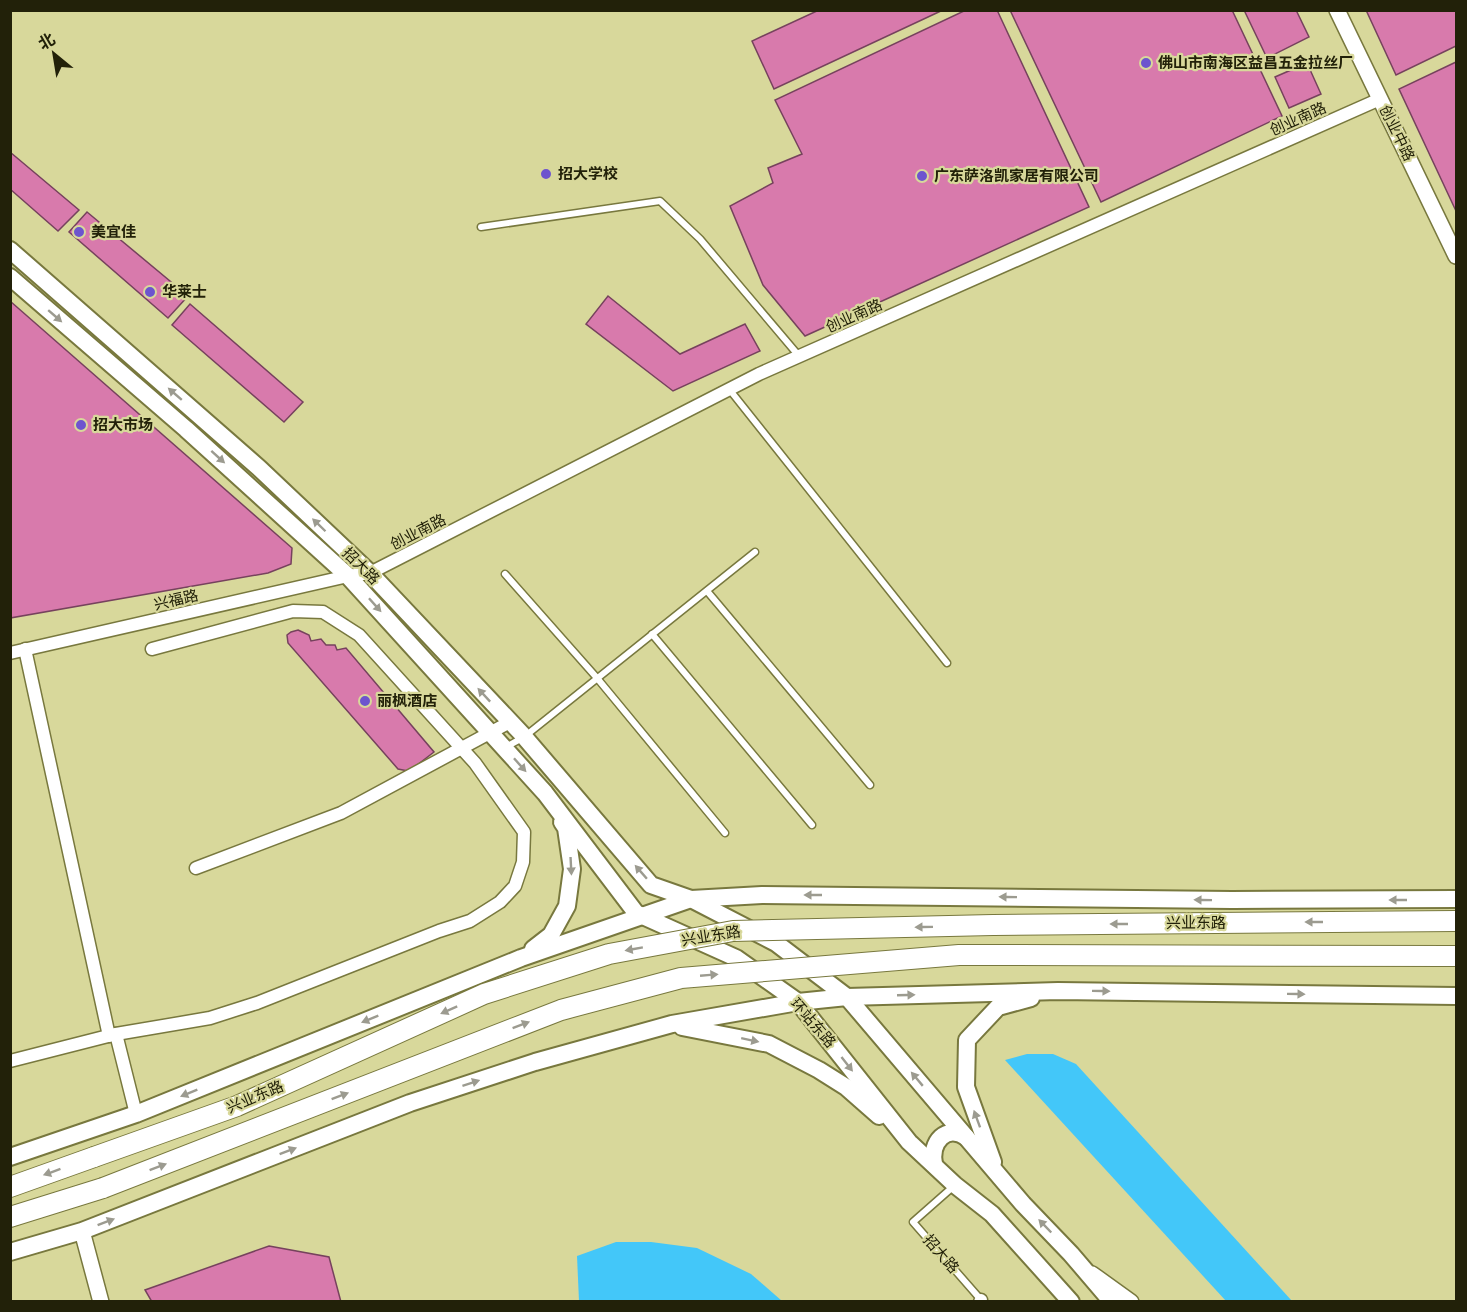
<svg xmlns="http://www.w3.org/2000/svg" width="1467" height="1312" font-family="Signika,'Noto Sans SC',sans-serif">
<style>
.water{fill:#43c7f9}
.building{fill:#d87aac;stroke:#76425d;stroke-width:1.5}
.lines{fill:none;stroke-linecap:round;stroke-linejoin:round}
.service-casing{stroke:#78783e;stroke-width:9}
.minor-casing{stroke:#78783e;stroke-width:15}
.tertiary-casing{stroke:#78783e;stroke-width:18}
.secondary-casing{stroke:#78783e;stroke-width:20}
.primary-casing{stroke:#78783e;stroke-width:22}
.service{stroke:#fff;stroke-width:6}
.minor{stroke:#fff;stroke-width:12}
.tertiary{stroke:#fff;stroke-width:15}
.secondary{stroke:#fff;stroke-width:16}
.primary{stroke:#fff;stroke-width:20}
.primary-bridge-casing{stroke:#78783e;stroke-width:22;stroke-linecap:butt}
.primary-bridge{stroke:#fff;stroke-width:20}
.oneway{fill:#9c9b90}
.poi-dot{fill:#6d54ce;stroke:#d8d89b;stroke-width:2}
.labels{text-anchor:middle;stroke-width:4.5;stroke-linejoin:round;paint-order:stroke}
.poi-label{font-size:15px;font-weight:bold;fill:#222109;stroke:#d8d89b;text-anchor:start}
.street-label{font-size:15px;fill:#222109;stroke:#d8d89b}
</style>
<rect width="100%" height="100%" fill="#d8d89b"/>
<g class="water">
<path d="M1027,1054H1053L1076,1064L1292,1301H1226L1005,1060Z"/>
<path d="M616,1242H651L697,1248L751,1274L782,1301H579L577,1256Z"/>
</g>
<g class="building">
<path d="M819,10H943L774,89L752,41Z"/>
<path d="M966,10H997L1089,207L805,336L763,285L730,206L773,183L768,168L802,154L775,100Z"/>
<path d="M1010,10H1232L1282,116L1101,202Z"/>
<path d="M1244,10H1296L1309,37L1267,58Z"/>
<path d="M1366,10H1456V46L1396,75Z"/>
<path d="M1456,62V211L1399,89Z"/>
<path d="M1307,63L1321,94L1289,108L1275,77Z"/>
<path d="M10,152L79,210L58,231L10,189Z"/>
<path d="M87,212L188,296L168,318L69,232Z"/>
<path d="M608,296L680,354L745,324L760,351L673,391L586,324Z"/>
<path d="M10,301L292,548L291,564L268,573L10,618Z"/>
<path d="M190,304L303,402L284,422L172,325Z"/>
<path d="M298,630L309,635L311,641L321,639L326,645H335L337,650L346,648L434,752L412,769L408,771L398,769L288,643L287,635L291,632Z"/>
<path d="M269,1246L329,1257L341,1302H152L145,1290Z"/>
</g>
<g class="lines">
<g class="service-casing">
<g id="service">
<path d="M481,227L660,201L700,239L799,356"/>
<path d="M729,389L947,663"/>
<path d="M505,574L597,678L725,833"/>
<path d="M707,591L870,785"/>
<path d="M652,634L812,825"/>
<path d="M504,748L524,737L755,552"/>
<path d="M955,1185L913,1222L982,1301"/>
</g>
</g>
<g class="minor-casing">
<g id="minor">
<path d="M25,649L109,1036"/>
<path d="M10,653L348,576L370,573L759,374L1380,99"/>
<path d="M196,868L341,813L510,722"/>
<path d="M116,1034L210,1018L257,1003L439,931L470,921L500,902L515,886L523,862L524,832L475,763L359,635L323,612L293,611L152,649"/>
<path d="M10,1061L116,1034L136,1114"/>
<path d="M980,1302L981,1300"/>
</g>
</g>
<g class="tertiary-casing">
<g id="tertiary">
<path d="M1337,10L1456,256"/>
<path d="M82,1231L101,1302"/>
<path d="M1092,1274L1131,1302"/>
</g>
</g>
<g class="secondary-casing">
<g id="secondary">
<path d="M10,250L259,468L370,573L521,733L651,885L691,899L776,943L847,997L1023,1204L1071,1254L1112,1302"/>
<path d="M10,277L186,429L348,576L545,793L636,913L736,958L798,1002L909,1142L955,1185L992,1214L1071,1302"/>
<path d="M533,949L551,935L567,906L572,869L566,828L562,822"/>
<path d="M682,1027L769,1044L819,1070L846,1087L879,1116"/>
<path d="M10,1157L136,1114L521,958L691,899L762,895L1232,900L1456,899"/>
<path d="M993,1162L966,1087L967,1040L998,1007L1031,998"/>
<path d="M934,1164C930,1142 946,1124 966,1137"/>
<path d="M10,1252L82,1231L410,1103L535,1062L672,1024L798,1002L847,997L1058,991L1456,996"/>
</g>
</g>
<g class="primary-casing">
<g id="primary">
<path d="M10,1187L94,1157"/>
<path d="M10,1217L103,1188"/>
</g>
</g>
<use href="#service" class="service"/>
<use href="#minor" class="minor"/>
<use href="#tertiary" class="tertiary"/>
<use href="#secondary" class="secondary"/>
<use href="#primary" class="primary"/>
<g class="primary-bridge-casing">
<g id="primary-bridge">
<path d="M94,1157L237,1106L484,994L609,954L733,931L993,925L1456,921"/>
<path d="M103,1188L561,1010L681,978L959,955L1456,956"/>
</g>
</g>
<use href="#primary-bridge" class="primary-bridge"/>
</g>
<defs><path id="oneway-solid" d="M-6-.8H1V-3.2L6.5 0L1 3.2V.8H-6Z" transform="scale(1.5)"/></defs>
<g class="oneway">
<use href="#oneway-solid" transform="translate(55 316) rotate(41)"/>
<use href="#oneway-solid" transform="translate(175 394) rotate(-139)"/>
<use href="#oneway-solid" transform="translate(218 457) rotate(42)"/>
<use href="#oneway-solid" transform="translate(319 525) rotate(-136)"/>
<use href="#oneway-solid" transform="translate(375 605) rotate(48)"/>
<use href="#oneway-solid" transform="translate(484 695) rotate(-133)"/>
<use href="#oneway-solid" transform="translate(520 765) rotate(48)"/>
<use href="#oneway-solid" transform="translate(571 866) rotate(87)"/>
<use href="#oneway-solid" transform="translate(641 872) rotate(-131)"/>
<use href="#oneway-solid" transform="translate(813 895) rotate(-180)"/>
<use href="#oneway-solid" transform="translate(1008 897) rotate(-179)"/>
<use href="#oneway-solid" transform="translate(1203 900) rotate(-179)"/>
<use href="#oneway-solid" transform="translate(1398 900) rotate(180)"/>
<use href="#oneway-solid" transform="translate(1314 922) rotate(180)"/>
<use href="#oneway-solid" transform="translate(1119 924) rotate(180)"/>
<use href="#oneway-solid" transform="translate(924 927) rotate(179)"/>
<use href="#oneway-solid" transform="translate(634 949) rotate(170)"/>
<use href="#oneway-solid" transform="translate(709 975) rotate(-5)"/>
<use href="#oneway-solid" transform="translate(1101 991) rotate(1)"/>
<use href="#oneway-solid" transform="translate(1296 994) rotate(1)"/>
<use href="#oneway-solid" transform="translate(906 995) rotate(-2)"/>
<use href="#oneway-solid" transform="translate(449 1010) rotate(156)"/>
<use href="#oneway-solid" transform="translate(370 1019) rotate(158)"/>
<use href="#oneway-solid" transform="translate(521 1025) rotate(-21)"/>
<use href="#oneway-solid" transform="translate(750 1040) rotate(12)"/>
<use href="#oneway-solid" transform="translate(847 1064) rotate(52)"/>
<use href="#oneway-solid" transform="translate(917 1079) rotate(-130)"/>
<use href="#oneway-solid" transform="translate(471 1083) rotate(-18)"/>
<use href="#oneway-solid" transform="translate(189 1093) rotate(158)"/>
<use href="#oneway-solid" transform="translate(340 1096) rotate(-21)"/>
<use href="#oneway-solid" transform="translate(977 1119) rotate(-110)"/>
<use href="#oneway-solid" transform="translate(288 1151) rotate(-21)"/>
<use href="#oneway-solid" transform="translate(158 1167) rotate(-21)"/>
<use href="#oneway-solid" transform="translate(52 1172) rotate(160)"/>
<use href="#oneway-solid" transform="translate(106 1222) rotate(-21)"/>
<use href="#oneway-solid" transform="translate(1045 1226) rotate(-134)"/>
</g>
<g class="poi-dot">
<circle cx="1146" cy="63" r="6"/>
<circle cx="546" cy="174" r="6"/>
<circle cx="922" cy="176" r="6"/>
<circle cx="79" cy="232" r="6"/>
<circle cx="150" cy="292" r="6"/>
<circle cx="81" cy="425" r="6"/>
<circle cx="365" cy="701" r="6"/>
</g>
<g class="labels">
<g class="poi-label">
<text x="1158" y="68">佛山市南海区益昌五金拉丝厂</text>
<text x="558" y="179">招大学校</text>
<text x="934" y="181">广东萨洛凯家居有限公司</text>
<text x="91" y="237">美宜佳</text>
<text x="162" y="297">华莱士</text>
<text x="93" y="430">招大市场</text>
<text x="377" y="706">丽枫酒店</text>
</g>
<g class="street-label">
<text transform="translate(1298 119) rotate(-24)" y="5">创业南路</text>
<text transform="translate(1397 133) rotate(64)" y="5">创业中路</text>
<text transform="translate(854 316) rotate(-24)" y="5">创业南路</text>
<text transform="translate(418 532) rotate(-27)" y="5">创业南路</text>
<text transform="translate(361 566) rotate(45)" y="5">招大路</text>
<text transform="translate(176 600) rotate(-13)" y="5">兴福路</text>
<text x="1196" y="928">兴业东路</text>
<text transform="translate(711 936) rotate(-9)" y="5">兴业东路</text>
<text transform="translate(813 1023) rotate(49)" y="5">环站东路</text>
<text transform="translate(255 1097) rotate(-23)" y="5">兴业东路</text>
<text transform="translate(941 1254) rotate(49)" y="5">招大路</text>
</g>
</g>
<rect width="1467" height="1312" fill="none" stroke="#222109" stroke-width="24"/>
<g transform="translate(54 54) rotate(330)" stroke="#d8d89b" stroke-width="4.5" paint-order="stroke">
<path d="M0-4.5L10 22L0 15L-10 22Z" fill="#222109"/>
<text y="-9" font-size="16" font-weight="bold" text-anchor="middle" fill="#222109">北</text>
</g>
</svg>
